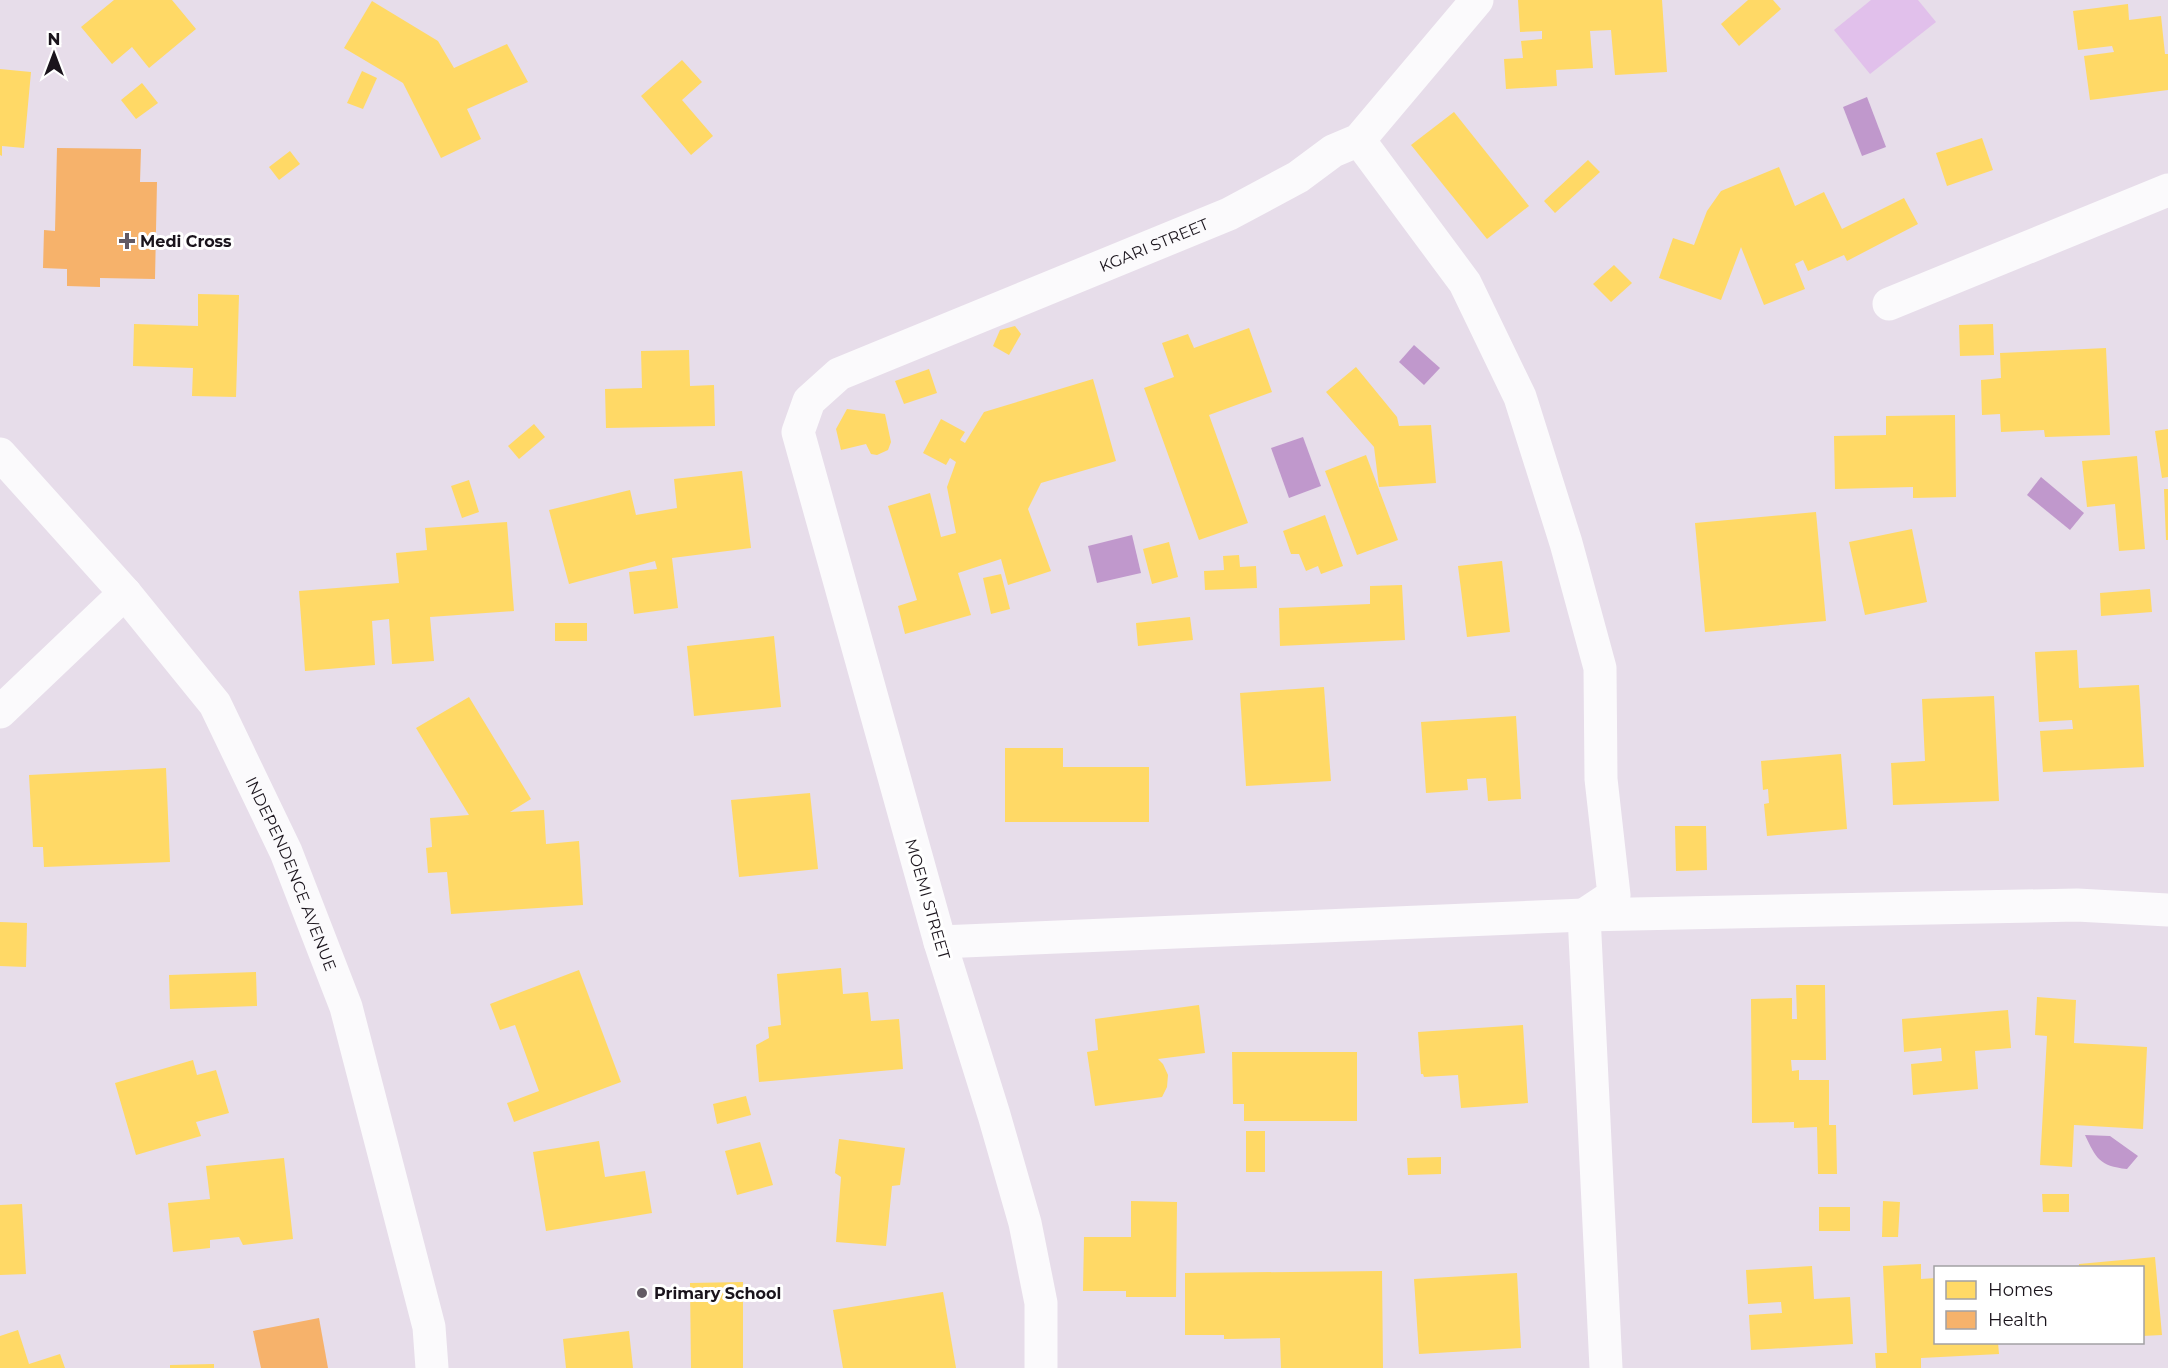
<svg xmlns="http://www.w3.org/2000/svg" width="2168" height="1368" font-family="Montserrat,sans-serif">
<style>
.green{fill:#e1c0eb}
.water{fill:#c098cc}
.homes{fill:#ffd966}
.health{fill:#f6b26b}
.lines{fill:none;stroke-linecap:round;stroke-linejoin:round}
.street{stroke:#fbfafc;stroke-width:33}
.secondary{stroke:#fbfafc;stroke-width:33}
.poi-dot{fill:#625a64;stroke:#fff;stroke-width:2}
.labels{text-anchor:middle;stroke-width:6;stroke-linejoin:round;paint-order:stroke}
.poi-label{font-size:16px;font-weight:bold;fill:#1a141c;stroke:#fff;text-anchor:start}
.street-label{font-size:16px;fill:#1a141c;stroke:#fff}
</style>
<rect width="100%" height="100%" fill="#e7ddea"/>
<path class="green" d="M1871,0H1918L1936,22L1870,74L1834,30Z"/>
<g class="water">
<path d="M1867,97L1886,147L1862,156L1843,107Z"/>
<path d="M1414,345L1440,368L1424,385L1399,362Z"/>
<path d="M1303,437L1321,486L1289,498L1271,448Z"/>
<path d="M2041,477L2084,513L2070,530L2027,495Z"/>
<path d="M1132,535L1141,573L1097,583L1088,546Z"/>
<path d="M2085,1135L2110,1136L2138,1156L2127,1169C2099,1166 2096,1158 2085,1135Z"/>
</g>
<g class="homes">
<path d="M114,0H172L196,29L149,68L132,47L112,64L81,27Z"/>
<path d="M1518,0H1662L1667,72L1615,75L1611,30L1590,31L1593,68L1556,70L1557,86L1506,89L1504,59L1523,58L1521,41L1542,39V31L1520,32Z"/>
<path d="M1748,0H1773L1781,9L1739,46L1721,24Z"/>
<path d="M372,1L438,41L454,68L507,44L528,82L467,109L481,139L441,158L403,83L344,48Z"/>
<path d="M2128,4L2129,20L2161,16L2165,54H2168V90L2090,100L2084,56L2114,52L2112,46L2078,50L2073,11Z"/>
<path d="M682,60L702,82L682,100L713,136L691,155L641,96Z"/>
<path d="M0,69L31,72L24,148L2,146V156L0,155Z"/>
<path d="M362,71L377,78L363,109L347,103Z"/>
<path d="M142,83L158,103L136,119L121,100Z"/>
<path d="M1454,112L1529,206L1487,239L1411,145Z"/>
<path d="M1982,138L1993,170L1947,186L1936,153Z"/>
<path d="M290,151L300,164L279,180L269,167Z"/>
<path d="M1588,160L1600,172L1555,213L1544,201Z"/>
<path d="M1779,167L1795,206L1824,192L1842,229L1904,198L1918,224L1847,261L1844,255L1808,271L1803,260L1795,264L1805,289L1764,305L1741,247L1721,300L1659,278L1673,238L1694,245L1707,211L1721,191Z"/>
<path d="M1614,265L1632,283L1611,302L1593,284Z"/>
<path d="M198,294L239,295L236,397L192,396L193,368L133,366L134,324L198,326Z"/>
<path d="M1993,324L1994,355L1960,356L1959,325Z"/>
<path d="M1015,326L1021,334L1009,355L993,346L1000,330Z"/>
<path d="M1249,328L1272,392L1209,415L1248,523L1199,540L1144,388L1174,377L1162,343L1188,334L1194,348Z"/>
<path d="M2106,348L2110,435L2045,437L2044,430L2001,432L2000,414L1982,415L1981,380L2001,378L2000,353Z"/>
<path d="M689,350L690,386L714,385L715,426L606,428L605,389L642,388L641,351Z"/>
<path d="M1356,367L1397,417L1399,426L1431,425L1436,483L1379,487L1374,447L1326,392Z"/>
<path d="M929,369L937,393L904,404L895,381Z"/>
<path d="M1093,379L1116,461L1041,483L1028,509L1051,571L1008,585L1001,559L958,573L971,615L905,634L898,606L917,600L888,506L930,493L941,537L956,533L947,487L956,462L950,458L946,465L923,453L941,419L965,432L960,440L965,443L984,412Z"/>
<path d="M847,409L885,414L891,442L888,450L877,455L871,454L866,444L841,450L836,429Z"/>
<path d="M1955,415L1956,497L1913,498V487L1835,489L1834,436L1886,435V416Z"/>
<path d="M534,424L545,437L519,459L508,446Z"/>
<path d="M2168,429V477L2162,478L2155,431Z"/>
<path d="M1366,455L1398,540L1357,555L1325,471Z"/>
<path d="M2137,456L2145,549L2119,551L2115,504L2087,507L2082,461Z"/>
<path d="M742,471L751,548L672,558L678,608L634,614L629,572L657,569L655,561L569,584L549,510L630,490L636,515L677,508L674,479Z"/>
<path d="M469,480L479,512L462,518L451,486Z"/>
<path d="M2164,489H2168V540H2166Z"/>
<path d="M1816,512L1826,621L1705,632L1695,523Z"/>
<path d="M1325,515L1343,566L1321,574L1318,566L1306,571L1299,554H1291L1283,531Z"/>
<path d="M507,522L514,611L430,617L434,661L392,664L389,619L372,621L375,665L305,671L299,591L399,583L396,553L427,550L425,528Z"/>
<path d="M1912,529L1927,602L1865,615L1849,542Z"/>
<path d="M1169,542L1178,577L1152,584L1143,549Z"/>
<path d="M1239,555L1240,567L1256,566L1257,588L1205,590L1204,571L1224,570L1223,556Z"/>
<path d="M1502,561L1510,632L1467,637L1458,566Z"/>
<path d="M1001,574L1010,609L991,614L983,578Z"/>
<path d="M1402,585L1405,640L1280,646L1279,608L1370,604V586Z"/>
<path d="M2150,589L2152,612L2101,616L2100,593Z"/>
<path d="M1190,617L1193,640L1138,646L1136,623Z"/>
<rect x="555" y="623" width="32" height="18"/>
<path d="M774,636L781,707L694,716L687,646Z"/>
<path d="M2077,650L2079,688L2139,685L2144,767L2043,772L2040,731L2073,729L2072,720L2039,722L2035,652Z"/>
<path d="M1324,687L1331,781L1246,786L1240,693Z"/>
<path d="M1994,696L1999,801L1893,805L1891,763L1925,761L1922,699Z"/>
<path d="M469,697L531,799L510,812L544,810L546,844L579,841L583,905L451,914L447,872L428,873L426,848L432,847L430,818L469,815L416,728Z"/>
<path d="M1516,716L1521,799L1488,801L1486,778L1467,779L1468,790L1426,793L1421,722Z"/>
<path d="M1005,748H1063V767H1149V822H1005Z"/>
<path d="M1841,754L1847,829L1767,836L1764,804L1769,803L1768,789L1763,790L1761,761Z"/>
<path d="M166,768L170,862L44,867L43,847H33L29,775Z"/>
<path d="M810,793L818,869L739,877L731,800Z"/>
<path d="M1675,826H1706L1707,870L1676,871Z"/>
<path d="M0,922L27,923L26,967L0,966Z"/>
<path d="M841,968L843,994L868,992L871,1021L899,1019L903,1069L759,1082L756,1045L769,1038L768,1027L781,1025L777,974Z"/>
<path d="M579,970L621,1082L514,1122L507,1103L539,1091L515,1025L500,1030L490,1004Z"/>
<path d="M256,972L257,1006L170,1009L169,975Z"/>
<path d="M1796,985H1825L1826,1060H1791L1792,1071L1799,1070V1080H1829V1125H1836L1837,1174H1818L1817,1127L1794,1128V1122L1752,1123L1751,999L1792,998V1019H1797Z"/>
<path d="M2037,997L2076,1000L2074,1043L2147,1047L2143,1129L2074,1125L2072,1167L2040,1165L2047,1036L2035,1035Z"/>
<path d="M1199,1005L1205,1053L1158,1059L1163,1064L1168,1075L1167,1087L1162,1097L1095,1106L1087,1052L1098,1050L1095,1019Z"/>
<path d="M2008,1010L2011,1048L1975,1051L1978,1089L1913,1095L1911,1064L1942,1061L1941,1048L1904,1052L1902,1019Z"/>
<path d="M1523,1025L1528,1103L1461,1108L1458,1075L1424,1077L1423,1074H1421L1418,1032Z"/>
<path d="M1232,1052H1357V1121H1244V1104H1233Z"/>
<path d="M193,1060L197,1075L216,1070L229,1113L196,1122L201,1136L136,1155L115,1083Z"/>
<path d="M746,1096L751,1115L717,1124L713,1104Z"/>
<rect x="1246" y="1131" width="19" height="41"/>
<path d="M839,1139L905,1148L900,1185L892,1186L886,1246L836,1242L841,1177L835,1173Z"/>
<path d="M599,1141L605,1177L645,1171L652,1213L546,1231L533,1152Z"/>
<path d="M760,1142L773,1185L737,1195L725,1151Z"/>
<path d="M1441,1157V1174L1408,1175L1407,1158Z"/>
<path d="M284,1158L293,1239L243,1245L239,1237L210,1240V1248L173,1252L168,1203L210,1199L206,1166Z"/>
<path d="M2042,1194H2069V1212H2043Z"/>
<path d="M1131,1201L1177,1202L1176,1297H1126V1291H1083L1084,1237H1131Z"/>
<path d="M1883,1201L1900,1202L1898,1237H1882Z"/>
<path d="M22,1204L26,1274L0,1275V1205Z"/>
<rect x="1819" y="1207" width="31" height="24"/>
<path d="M2155,1257L2162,1335L2142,1336V1268H2079V1264Z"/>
<path d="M1921,1264V1279L1936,1278V1342H1998L1999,1354L1921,1358V1368H1876L1875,1353H1887L1883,1266Z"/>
<path d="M1812,1266L1814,1299L1850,1297L1853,1344L1751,1350L1749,1315L1782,1313L1781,1302L1748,1304L1746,1270Z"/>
<path d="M1382,1271L1383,1368H1281L1280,1338L1224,1339V1335H1185V1273Z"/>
<path d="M1517,1273L1521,1348L1419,1354L1414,1279Z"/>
<path d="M743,1282V1368H691L690,1283Z"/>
<path d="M943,1292L956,1368H843L833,1310Z"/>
<path d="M18,1330L29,1364L60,1354L65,1368H0V1336Z"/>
<path d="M629,1331L633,1368H566L563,1339Z"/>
<path d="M214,1364V1368H170V1365Z"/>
</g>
<g class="health">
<path d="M57,148L141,149L140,182H157L155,279L100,278V287L67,286V269L43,268L44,230L55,231Z"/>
<path d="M319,1318L328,1368H261L253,1331Z"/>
</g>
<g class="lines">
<g class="street">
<path d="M1359,140L1465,283L1520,397L1566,543L1600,668L1601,779L1614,895L1584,915L1606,1368"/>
<path d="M1889,304L2168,190"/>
<path d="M0,712L125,593"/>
<path d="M940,942L1584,915L2077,905L2168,910"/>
<path id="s1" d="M1041,1368V1303L1025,1223L994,1115L940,942L798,432L809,401L839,374L1229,214L1298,177L1333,151L1359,140L1477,0"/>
</g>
<path class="secondary" id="s2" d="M0,454L125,593L215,704L286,852L346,1007L429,1327L432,1368"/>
</g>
<g class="poi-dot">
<path d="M124 232h6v6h6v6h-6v6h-6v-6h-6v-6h6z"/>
<circle cx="642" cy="1293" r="6"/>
</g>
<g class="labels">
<g class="poi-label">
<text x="140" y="247">Medi Cross</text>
<text x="654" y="1299">Primary School</text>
</g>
<g class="street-label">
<text dy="6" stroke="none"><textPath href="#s1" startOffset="1383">KGARI STREET</textPath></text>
<text dy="6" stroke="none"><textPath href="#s2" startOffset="516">INDEPENDENCE AVENUE</textPath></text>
<text transform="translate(928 899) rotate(74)" y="6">MOEMI STREET</text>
</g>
</g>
<rect x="1934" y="1266" width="210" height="78" fill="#ffffff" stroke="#a3a1a4" stroke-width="1.5"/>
<rect x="1946" y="1281" width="30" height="18" fill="#ffd966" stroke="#a3a1a4" stroke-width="1.5"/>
<text x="1988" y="1296" font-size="18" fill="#1a141c">Homes</text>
<rect x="1946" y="1311" width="30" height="18" fill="#f6b26b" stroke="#a3a1a4" stroke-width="1.5"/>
<text x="1988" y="1326" font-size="18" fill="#1a141c">Health</text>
<g transform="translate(54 54)" stroke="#ffffff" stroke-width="4.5" paint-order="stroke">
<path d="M0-4.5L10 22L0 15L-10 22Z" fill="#1a141c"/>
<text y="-9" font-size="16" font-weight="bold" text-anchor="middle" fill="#1a141c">N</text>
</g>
</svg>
